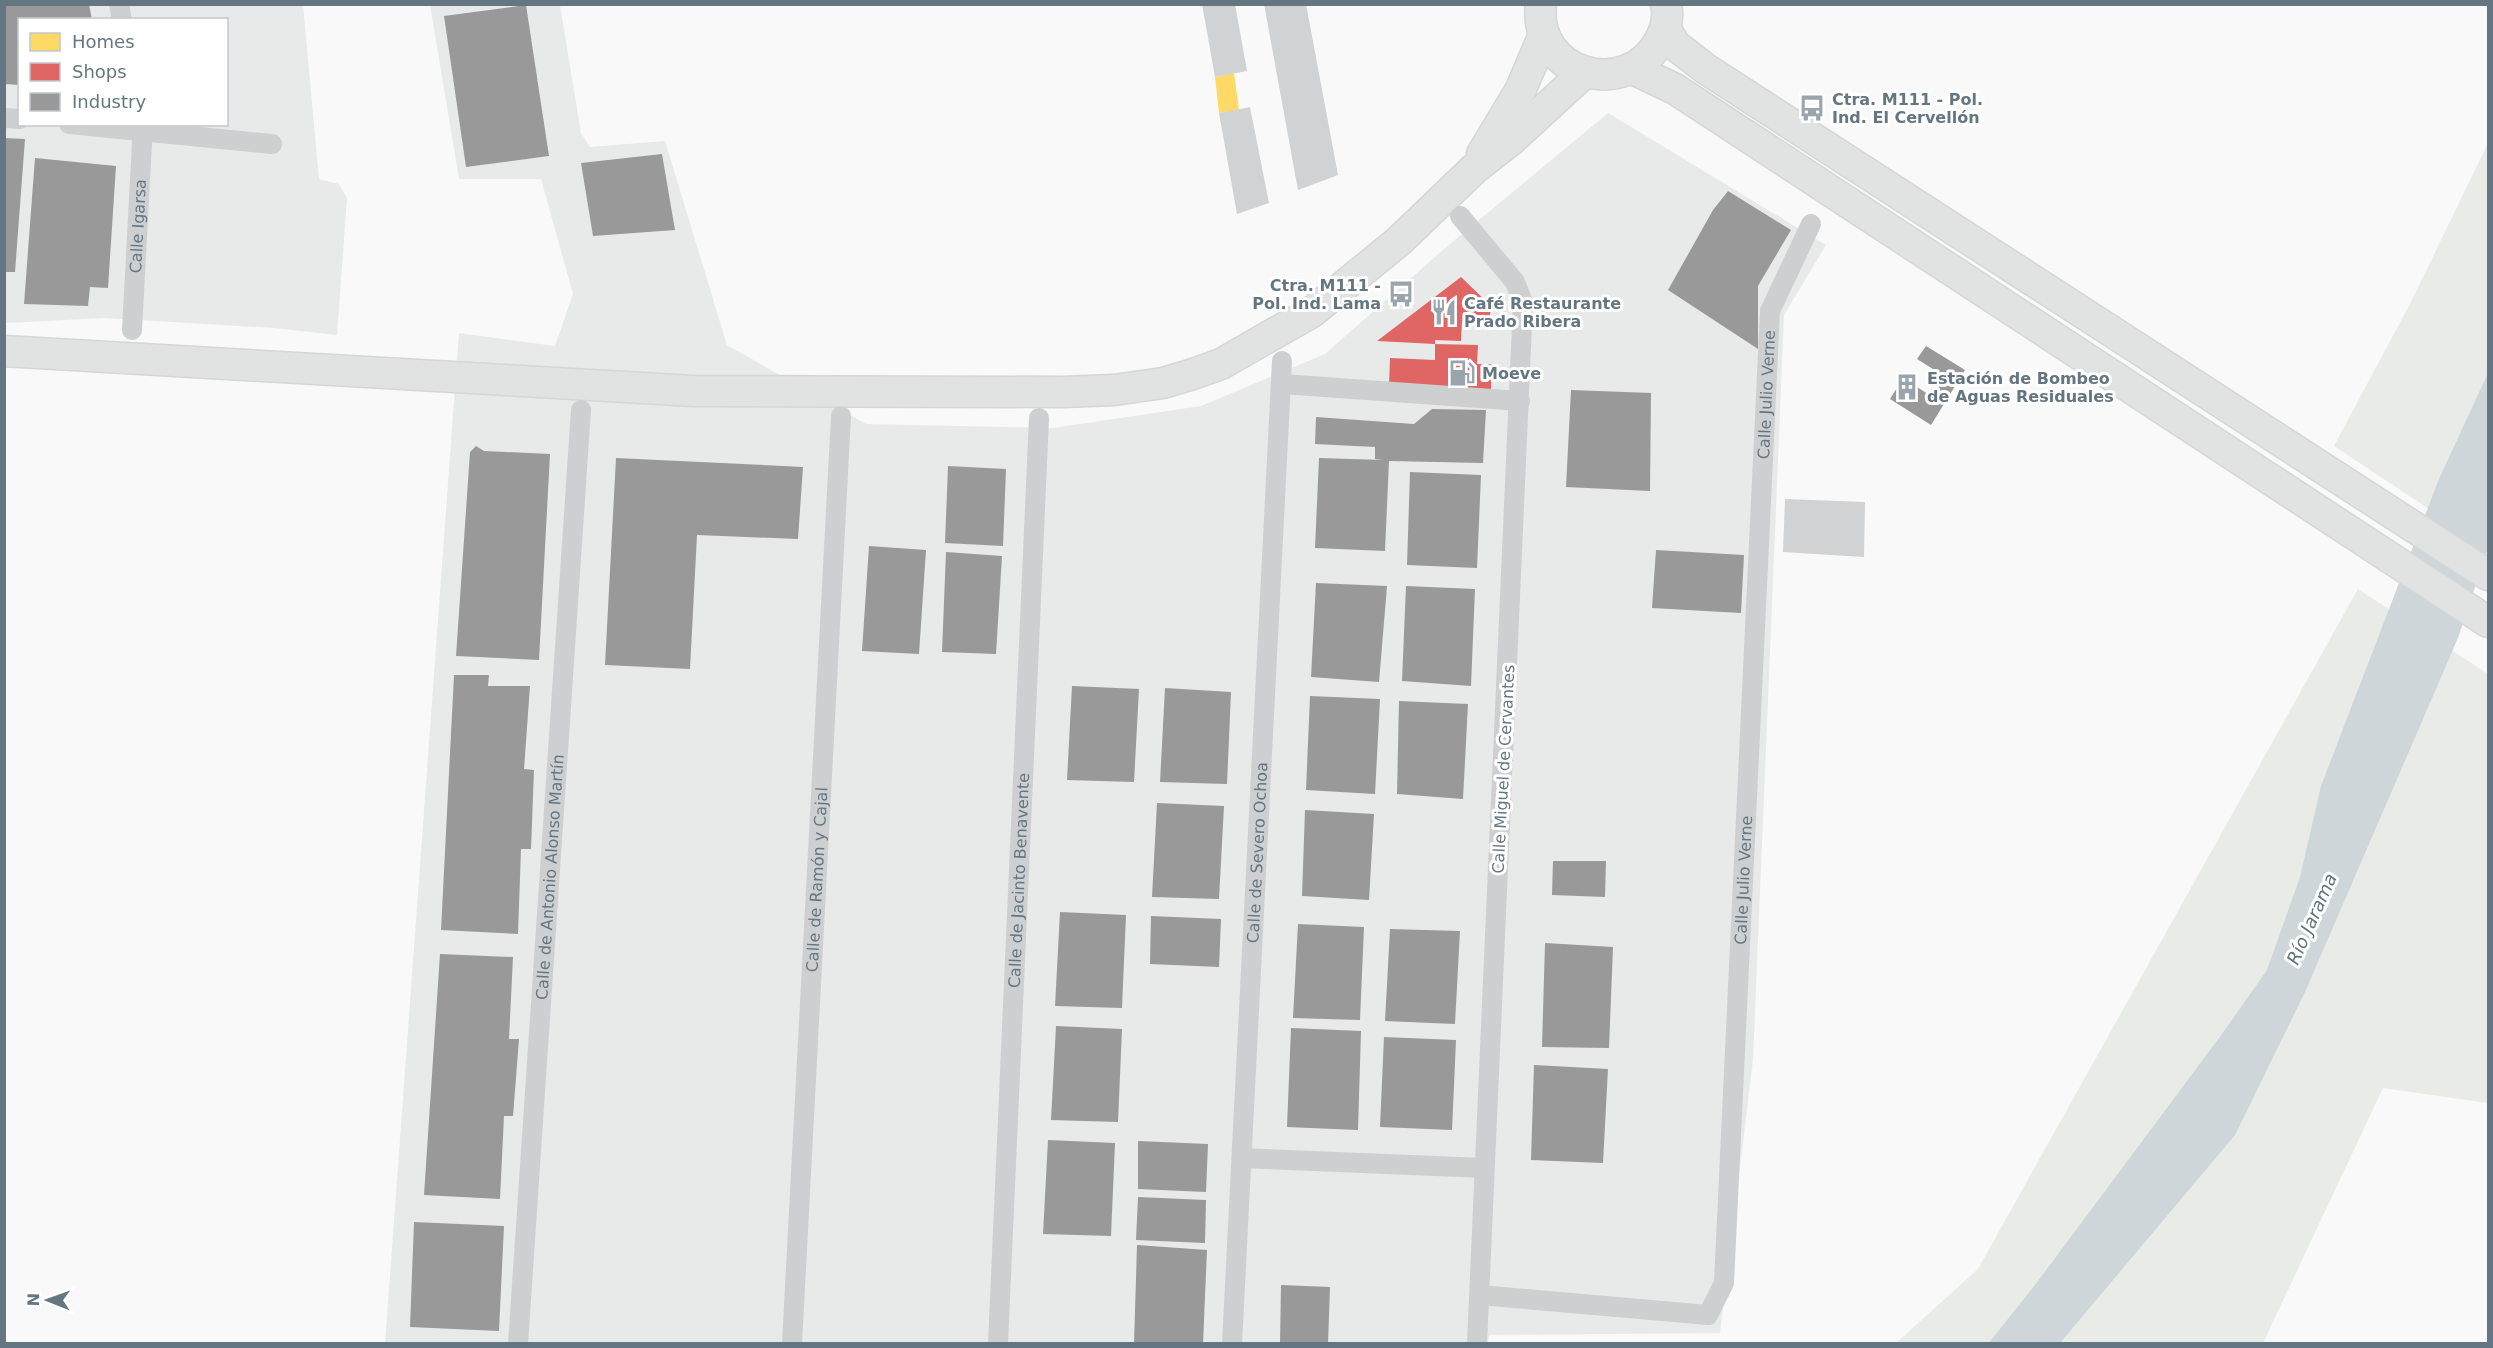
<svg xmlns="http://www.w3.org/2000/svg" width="2493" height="1348" font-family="'DejaVu Sans',sans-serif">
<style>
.built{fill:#e8e9e9;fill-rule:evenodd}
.green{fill:#e8ebe6}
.water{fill:#ced6d9}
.homes{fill:#ffd966}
.shops{fill:#e06666}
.industry{fill:#999}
.building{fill:#d0d2d3}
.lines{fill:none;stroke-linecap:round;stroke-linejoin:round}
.primary-casing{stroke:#d5d6d7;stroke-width:33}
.street{stroke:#cecfd0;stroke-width:20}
.primary{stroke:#e1e2e2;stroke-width:30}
.labels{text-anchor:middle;stroke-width:6;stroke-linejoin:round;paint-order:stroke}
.poi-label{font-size:16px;font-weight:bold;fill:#657683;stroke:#fff;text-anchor:start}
.street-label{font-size:16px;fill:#657683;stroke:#fff}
.water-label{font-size:18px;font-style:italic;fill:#60757c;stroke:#fff}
</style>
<rect width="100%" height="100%" fill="#f9f9f9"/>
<g class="built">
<path d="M4,5H303L319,179L339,184L347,198L337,335L274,328L104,318L5,323ZM20,20H226V124H20Z"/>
<path d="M430,5H560L581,133L590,147L665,141L727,345L866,424L1053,428L1201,406L1325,354L1444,249L1608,113L1826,245L1784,315L1753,1060L1720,1333L1489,1335L1488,1344H385L459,333L555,346L573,294L541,179H459Z"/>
</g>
<g class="green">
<path d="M2488,143V548L2334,446L2411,302Z"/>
<path d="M2358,589L2488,674V1103L2383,1088L2263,1343L1895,1344L1978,1269Z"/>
</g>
<path class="water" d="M2488,373V548L2458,638L2305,992L2235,1135L2060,1343L1988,1344L2035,1285L2222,1034L2267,970L2300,877L2321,786L2439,479Z"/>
<path class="homes" d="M1234,73L1239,110L1219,113L1215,77Z"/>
<g class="shops">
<path d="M1461,277L1491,306L1489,324L1462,321L1461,341L1435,340V344L1377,341Z"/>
<path d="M1435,344L1478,345L1477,364H1492L1491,390L1389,386L1390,358L1435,360Z"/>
</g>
<g class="industry">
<path d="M4,4H89L92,20H20V85L4,84Z"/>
<path d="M526,5L549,156L466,167L444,16Z"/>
<path d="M4,138L25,139L15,272H4Z"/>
<path d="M662,154L675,230L593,236L581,163Z"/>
<path d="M35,158L116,166L108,288L90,287L88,306L24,304Z"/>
<path d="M1728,191L1791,230L1758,286V349L1668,290L1713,210Z"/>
<path d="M1926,346L1965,370L1931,425L1890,399L1903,378L1931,396L1944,376L1917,359Z"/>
<path d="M1571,390L1651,393L1650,491L1566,487Z"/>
<path d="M1432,409L1486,410L1483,463L1389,461L1385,551L1315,548L1319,458L1383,460L1375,459V447L1315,444L1316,417L1414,424Z"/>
<path d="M476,446L484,451L550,454L539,660L456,656L470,452Z"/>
<path d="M616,458L803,467L798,539L697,535L690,669L605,665Z"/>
<path d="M948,466L1006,469L1003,546L945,543Z"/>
<path d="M1410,472L1481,475L1477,568L1407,565Z"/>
<path d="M869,546L926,550L919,654L862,651Z"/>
<path d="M1656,550L1744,555L1741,613L1652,608Z"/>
<path d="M946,552L1002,556L996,654L942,652Z"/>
<path d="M1316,583L1387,586L1379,682L1311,677Z"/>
<path d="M1406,586L1475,589L1471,686L1402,681Z"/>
<path d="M454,675H489L488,686H530L524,769L534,770L531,849H521L518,934L441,930Z"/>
<path d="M1072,686L1139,689L1134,782L1067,780Z"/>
<path d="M1165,688L1231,692L1227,784L1160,782Z"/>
<path d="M1310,696L1380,699L1375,794L1306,790Z"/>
<path d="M1399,701L1468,704L1463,799L1397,794Z"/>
<path d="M1157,803L1224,806L1219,899L1152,897Z"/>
<path d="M1305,810L1374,814L1369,900L1302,896Z"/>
<path d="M1553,861H1606L1605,897L1552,895Z"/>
<path d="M1060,912L1126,915L1122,1008L1055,1006Z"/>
<path d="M1151,916L1221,919L1219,967L1150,964Z"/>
<path d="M1298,924L1364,927L1360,1020L1293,1018Z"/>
<path d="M1390,929L1460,931L1455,1024L1385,1021Z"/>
<path d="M1545,943L1613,947L1609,1048L1542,1047Z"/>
<path d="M440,954L513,957L509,1039H519L513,1116H504L500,1199L424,1195Z"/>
<path d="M1056,1026L1122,1029L1118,1122L1051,1120Z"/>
<path d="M1291,1028L1361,1031L1358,1130L1287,1127Z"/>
<path d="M1384,1037L1456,1040L1452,1130L1380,1127Z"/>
<path d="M1534,1065L1608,1069L1603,1163L1531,1160Z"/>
<path d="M1048,1140L1115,1143L1111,1236L1043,1234Z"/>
<path d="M1138,1141L1208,1144L1206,1192L1138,1189Z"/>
<path d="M1138,1197L1206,1200L1205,1243L1136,1240Z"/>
<path d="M414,1222L504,1226L499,1331L410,1327Z"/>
<path d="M1137,1245L1207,1250L1203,1344H1134Z"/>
<path d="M1281,1285L1330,1287L1328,1344H1280Z"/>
</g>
<g class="building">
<path d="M1202,4H1235L1247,71L1215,77Z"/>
<path d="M1264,4H1306L1338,175L1298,190Z"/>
<path d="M1250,107L1269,203L1237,214L1219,113Z"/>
<path d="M1785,499L1865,502L1864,557L1783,552Z"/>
</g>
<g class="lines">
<g class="primary-casing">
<g id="primary">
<path d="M1541,4C1532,74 1627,102 1660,40C1666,29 1669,17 1666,4"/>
<path d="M1666,30L1675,45L1706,69L2488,575"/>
<path d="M1633,69L1675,89L2488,622"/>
<path d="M1482,154L1520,91L1544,35"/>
<path d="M4,351L694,391L1063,392L1114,390L1163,383L1193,374L1221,364L1312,312L1399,241L1474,169L1510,141L1585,72"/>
</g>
</g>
<g class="street">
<path d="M119,4L122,20"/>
<path d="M4,118L20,119"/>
<path d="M69,124L272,144"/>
<path d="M1460,216L1515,282L1523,302L1477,1344"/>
<path id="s1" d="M132,330L143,124"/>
<path d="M1282,384L1520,401"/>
<path d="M1242,1158L1484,1168"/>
<path id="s2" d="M1480,1295L1708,1315L1724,1283L1770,311L1811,224"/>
<path id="s3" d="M518,1344L581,410"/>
<path id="s4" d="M792,1344L841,416"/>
<path id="s5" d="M998,1344L1039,418"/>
<path id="s6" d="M1232,1344L1282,361"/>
</g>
<use href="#primary" class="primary"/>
</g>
<defs>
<g id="bus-bare" transform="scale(2.07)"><path d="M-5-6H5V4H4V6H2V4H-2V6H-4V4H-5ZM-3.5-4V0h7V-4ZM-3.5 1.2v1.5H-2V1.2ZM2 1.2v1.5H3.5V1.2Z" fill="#99a4ac" stroke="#fff" stroke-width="2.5" paint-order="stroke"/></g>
<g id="restaurant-bare" transform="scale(2.07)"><path d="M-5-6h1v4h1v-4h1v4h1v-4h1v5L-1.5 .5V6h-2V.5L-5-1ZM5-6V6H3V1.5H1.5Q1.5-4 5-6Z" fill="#99a4ac" stroke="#fff" stroke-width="2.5" paint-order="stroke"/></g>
<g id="fuel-bare" transform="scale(2.07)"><path d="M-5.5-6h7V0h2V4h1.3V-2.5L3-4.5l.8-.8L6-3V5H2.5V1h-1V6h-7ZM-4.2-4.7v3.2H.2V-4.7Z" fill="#99a4ac" stroke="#fff" stroke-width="2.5" paint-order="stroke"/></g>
<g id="building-bare" transform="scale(2.07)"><path d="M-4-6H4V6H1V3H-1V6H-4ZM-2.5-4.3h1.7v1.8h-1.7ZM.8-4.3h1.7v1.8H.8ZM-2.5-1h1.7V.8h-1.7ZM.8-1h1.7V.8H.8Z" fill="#99a4ac" stroke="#fff" stroke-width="2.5" paint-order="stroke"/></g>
</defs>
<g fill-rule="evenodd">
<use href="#bus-bare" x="1812" y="108"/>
<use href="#bus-bare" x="1401" y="294"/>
<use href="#restaurant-bare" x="1444" y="312"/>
<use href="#fuel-bare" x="1462" y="373"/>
<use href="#building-bare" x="1907" y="387"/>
</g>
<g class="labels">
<g class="poi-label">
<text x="1832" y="105">Ctra. M111 - Pol.<tspan x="1832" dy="18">Ind. El Cervellón</tspan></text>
<text x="1381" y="291" text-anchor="end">Ctra. M111 -<tspan x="1381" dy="18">Pol. Ind. Lama</tspan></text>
<text x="1464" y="309">Café Restaurante<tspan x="1464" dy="18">Prado Ribera</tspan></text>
<text x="1482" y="379">Moeve</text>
<text x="1927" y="384">Estación de Bombeo<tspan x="1927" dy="18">de Aguas Residuales</tspan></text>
</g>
<g class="street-label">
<text dy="6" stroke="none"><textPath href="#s1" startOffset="104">Calle Igarsa</textPath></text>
<text dy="6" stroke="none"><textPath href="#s2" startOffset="1154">Calle Julio Verne</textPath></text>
<text transform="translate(1503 769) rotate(-87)" y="6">Calle Miguel de Cervantes</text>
<text dy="6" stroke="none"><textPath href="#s6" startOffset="492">Calle de Severo Ochoa</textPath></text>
<text dy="6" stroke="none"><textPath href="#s3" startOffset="468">Calle de Antonio Alonso Martín</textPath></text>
<text dy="6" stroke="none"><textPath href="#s4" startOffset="465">Calle de Ramón y Cajal</textPath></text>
<text dy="6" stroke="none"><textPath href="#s5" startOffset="464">Calle de Jacinto Benavente</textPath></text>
<text dy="6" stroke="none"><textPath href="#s2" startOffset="668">Calle Julio Verne</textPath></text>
</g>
<g class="water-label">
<text transform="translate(2312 919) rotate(-66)" y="6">Río Jarama</text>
</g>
</g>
<rect width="2493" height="1348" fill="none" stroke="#657683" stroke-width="12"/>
<rect x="18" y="18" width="210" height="108" fill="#ffffff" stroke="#c1c8cd" stroke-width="1.5"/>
<rect x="30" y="33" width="30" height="18" fill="#ffd966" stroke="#c1c8cd" stroke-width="1.5"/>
<text x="72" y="48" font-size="18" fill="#657683">Homes</text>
<rect x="30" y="63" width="30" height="18" fill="#e06666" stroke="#c1c8cd" stroke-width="1.5"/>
<text x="72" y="78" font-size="18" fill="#657683">Shops</text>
<rect x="30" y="93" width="30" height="18" fill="#999999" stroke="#c1c8cd" stroke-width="1.5"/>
<text x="72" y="108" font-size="18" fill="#657683">Industry</text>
<g transform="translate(48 1300) rotate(271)" stroke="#ffffff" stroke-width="4.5" paint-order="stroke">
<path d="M0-4.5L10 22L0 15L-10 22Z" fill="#657683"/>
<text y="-9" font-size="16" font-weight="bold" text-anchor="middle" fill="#657683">N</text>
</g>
</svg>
